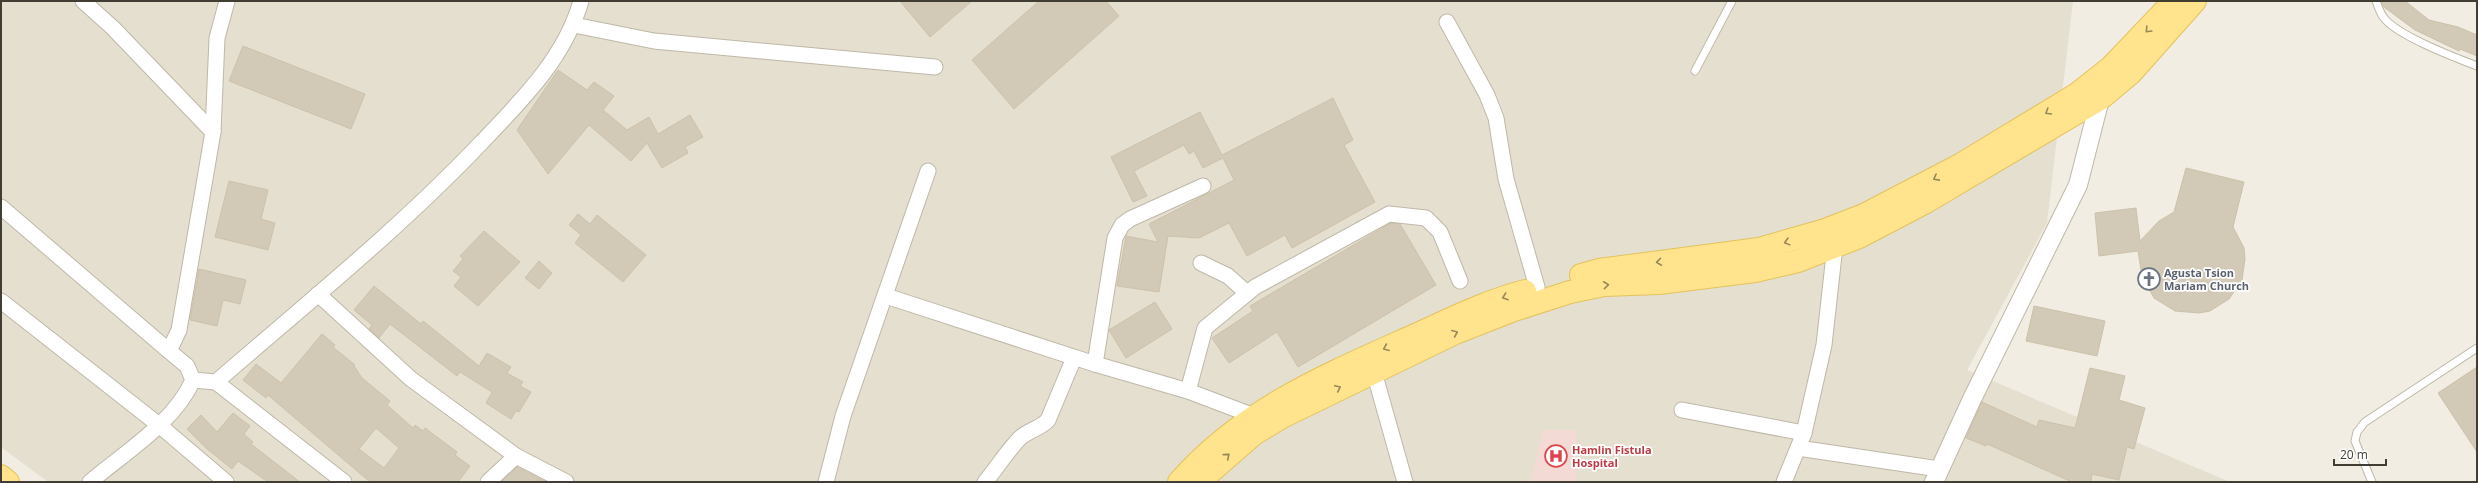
<svg xmlns="http://www.w3.org/2000/svg" width="2478" height="483" font-family="'Open Sans',sans-serif">
<style>
.residential{fill:#e5dfd0}
.medical{fill:#f3dad4}
.building{fill:#d2c9b7;stroke:#cdc1aa;fill-rule:evenodd}
.lines{fill:none;stroke-linecap:round;stroke-linejoin:round}
.service-casing{stroke:#bfb8a7;stroke-width:9}
.minor-casing{stroke:#bfb8a7;stroke-width:17}
.tertiary-casing{stroke:#bfb8a7;stroke-width:20}
.primary-casing{stroke:#e4c25d;stroke-width:24}
.service{stroke:#fff;stroke-width:7}
.minor{stroke:#fff;stroke-width:15}
.tertiary{stroke:#fff;stroke-width:18}
.primary{stroke:#ffe48d;stroke-width:22}
.oneway{stroke:#97885b}
.labels{text-anchor:middle;stroke-width:3.5;stroke-linejoin:round;paint-order:stroke}
.worship-label{font-size:11px;font-weight:bold;fill:#5b616d;stroke:#fff;text-anchor:start}
.health-label{font-size:11px;font-weight:bold;fill:#be3a42;stroke:#fff;text-anchor:start}
</style>
<rect width="100%" height="100%" fill="#f1ede2"/>
<path class="residential" d="M1,1H2073L2047,223L1967,370L2230,482H48L1,447Z"/>
<path class="medical" d="M1542,430H1576V482H1531Z"/>
<g class="building">
<path d="M900,1H972L930,37Z"/>
<path d="M1039,1H1106L1119,16L1014,109L972,60Z"/>
<path d="M2381,1H2405L2429,20L2458,27L2477,35V56L2460,49L2459,51L2415,30L2384,7Z"/>
<path d="M243,46L365,94L351,129L229,81Z"/>
<path d="M558,70L587,90L594,82L614,96L603,110L627,130L649,117L658,134L690,115L703,137L685,147L688,153L662,168L647,143L631,161L589,125L548,174L517,130Z"/>
<path d="M1333,98L1353,140L1344,145L1375,202L1292,248L1285,235L1247,256L1229,223L1199,238L1168,236L1159,292L1117,286L1126,236L1158,242L1149,224L1234,180L1223,158L1203,168L1194,151L1189,154L1184,145L1134,171L1147,196L1133,202L1111,157L1200,112L1222,155Z"/>
<path d="M2186,168L2244,182L2233,227L2244,248L2245,259L2242,280L2229,299L2210,311L2199,313L2175,311L2154,298L2142,276L2138,251L2099,256L2095,213L2136,208L2140,241L2159,221L2174,212Z"/>
<path d="M229,181L268,190L261,219L275,223L268,250L215,237Z"/>
<path d="M578,214L590,224L597,215L646,255L623,282L575,243L581,235L569,225Z"/>
<path d="M1391,223L1400,224L1436,285L1298,367L1277,332L1229,363L1212,338L1253,311L1250,306Z"/>
<path d="M484,231L520,262L478,306L454,286L461,277L453,271L463,259L460,256Z"/>
<path d="M539,261L552,273L539,289L525,278Z"/>
<path d="M199,269L246,280L240,304L223,300L217,326L190,320Z"/>
<path d="M374,286L421,324L423,321L479,366L487,353L511,367L507,373L523,382L520,386L531,392L519,412L516,411L511,419L486,403L492,392L460,372L457,376L390,324L379,338L369,329L372,325L354,310Z"/>
<path d="M1155,302L1172,329L1126,358L1109,330Z"/>
<path d="M2034,306L2105,321L2097,356L2026,341Z"/>
<path d="M322,334L335,345L333,347L355,365L354,366L362,378L390,401L387,405L413,428L415,425L423,431L425,428L457,452L455,455L470,466L458,482H370L268,395L266,398L243,380L256,364L281,383ZM376,428L399,448L384,468L359,449Z"/>
<path d="M2477,367V452L2438,393Z"/>
<path d="M2090,368L2125,376L2119,400L2145,408L2134,449L2127,447L2119,480L2092,474L2091,482H2072L1987,444L1986,446L1966,438L1982,402L2037,427L2039,420L2075,428Z"/>
<path d="M233,413L250,426L244,434L253,442L251,444L300,482H268L238,461L232,469L206,448L187,429L201,415L217,432Z"/>
<path d="M517,467L546,482H501Z"/>
</g>
<g class="lines">
<g class="service-casing">
<g id="service">
<path d="M2376,1C2378,6 2380,13 2384,18C2398,36 2454,57 2477,66"/>
<path d="M1695,71L1732,1"/>
<path d="M2372,482L2355,441L2357,432L2365,422L2477,348"/>
</g>
</g>
<g class="minor-casing">
<g id="minor">
<path d="M83,1L113,28L213,132"/>
<path d="M1447,22L1487,95L1496,118L1506,179L1537,287"/>
<path d="M574,25L654,41L935,67"/>
<path d="M1,207L169,351"/>
<path d="M1201,263L1228,276L1247,293"/>
<path d="M318,294L411,379L516,456"/>
<path d="M886,296L1095,364L1188,391L1254,416"/>
<path d="M1,301L159,425L226,482"/>
<path d="M1095,364L1115,238L1122,225L1130,219L1203,186"/>
<path d="M1374,372L1405,482"/>
<path d="M193,380L216,382C306,304 399,229 481,143C521,101 565,58 581,1"/>
<path d="M216,382L344,482"/>
<path d="M1188,391L1205,328L1255,287L1389,214L1426,218L1440,232L1460,281"/>
<path d="M1682,410L1804,433"/>
<path d="M1798,448L1939,469"/>
<path d="M90,482C124,453 175,422 193,380L187,366L169,351L179,330L213,132L217,38L227,1"/>
<path d="M488,482L516,456L566,482"/>
<path d="M826,482L843,416L928,171"/>
<path d="M985,482C997,468 1007,451 1020,438C1029,430 1041,428 1048,420L1074,358"/>
<path d="M1784,482L1804,433L1824,345L1835,246L1831,241"/>
</g>
</g>
<g class="tertiary-casing">
<path id="tertiary" d="M1934,482L1972,399L2078,185L2100,99L2097,90"/>
</g>
<g class="primary-casing">
<g id="primary">
<path d="M1581,275L1599,270L1759,249L1825,230L1864,215L1960,165L2077,94L2110,68L2174,1"/>
<path d="M1,476L8,482"/>
<path d="M1179,482C1243,409 1326,375 1413,336C1449,320 1486,301 1525,291"/>
<path d="M1199,482L1254,434L1282,417L1455,333L1514,310L1570,292L1604,285L1659,283L1755,271L1798,261L1859,237L1926,202L2100,99L2131,73L2195,1"/>
</g>
</g>
<use href="#service" class="service"/>
<use href="#minor" class="minor"/>
<use href="#tertiary" class="tertiary"/>
<use href="#primary" class="primary"/>
</g>
<defs><path id="oneway-chevron" d="M-2-3.5L2.5 0L-2 3.5" fill="none" stroke-width="1.6" stroke-linecap="round" stroke-linejoin="round"/></defs>
<g class="oneway">
<use href="#oneway-chevron" transform="translate(2148 30) rotate(134)"/>
<use href="#oneway-chevron" transform="translate(2048 112) rotate(149)"/>
<use href="#oneway-chevron" transform="translate(1936 178) rotate(152)"/>
<use href="#oneway-chevron" transform="translate(1787 242) rotate(165)"/>
<use href="#oneway-chevron" transform="translate(1659 262) rotate(172)"/>
<use href="#oneway-chevron" transform="translate(1606 285) rotate(-6)"/>
<use href="#oneway-chevron" transform="translate(1505 297) rotate(161)"/>
<use href="#oneway-chevron" transform="translate(1455 333) rotate(-23)"/>
<use href="#oneway-chevron" transform="translate(1386 348) rotate(157)"/>
<use href="#oneway-chevron" transform="translate(1338 388) rotate(-25)"/>
<use href="#oneway-chevron" transform="translate(1227 456) rotate(-40)"/>
</g>
<defs>
<g id="church-ring" transform="scale(1.15)"><circle r="9.5" fill="#fff" stroke="#6b7280" stroke-width="1.5"/><path d="M-1.2-6h2.4v3.5h3.3v2.4h-3.3V6h-2.4V-.1h-3.3v-2.4h3.3Z" fill="#6b7280"/></g>
<g id="hospital-ring" transform="scale(1.15)"><circle r="9.5" fill="#fff" stroke="#e0444e" stroke-width="1.5"/><path d="M-5-5h3v3.5h4V-5h3V5h-3V1.5h-4V5h-3Z" fill="#e0444e"/></g>
</defs>
<g fill-rule="evenodd">
<use href="#church-ring" x="2149" y="279"/>
<use href="#hospital-ring" x="1556" y="456"/>
</g>
<g class="labels">
<g class="worship-label">
<text x="2164" y="277">Agusta Tsion<tspan x="2164" dy="13">Mariam Church</tspan></text>
</g>
<g class="health-label">
<text x="1572" y="454">Hamlin Fistula<tspan x="1572" dy="13">Hospital</tspan></text>
</g>
</g>
<rect width="2478" height="483" fill="none" stroke="#423d32" stroke-width="4"/>
<path d="M2334 459v6h52v-6" fill="none" stroke="#423d32" stroke-width="2"/>
<text x="2340" y="459" font-size="12" fill="#423d32" stroke="#ffffff" stroke-width="3" paint-order="stroke">20 m</text>
</svg>
